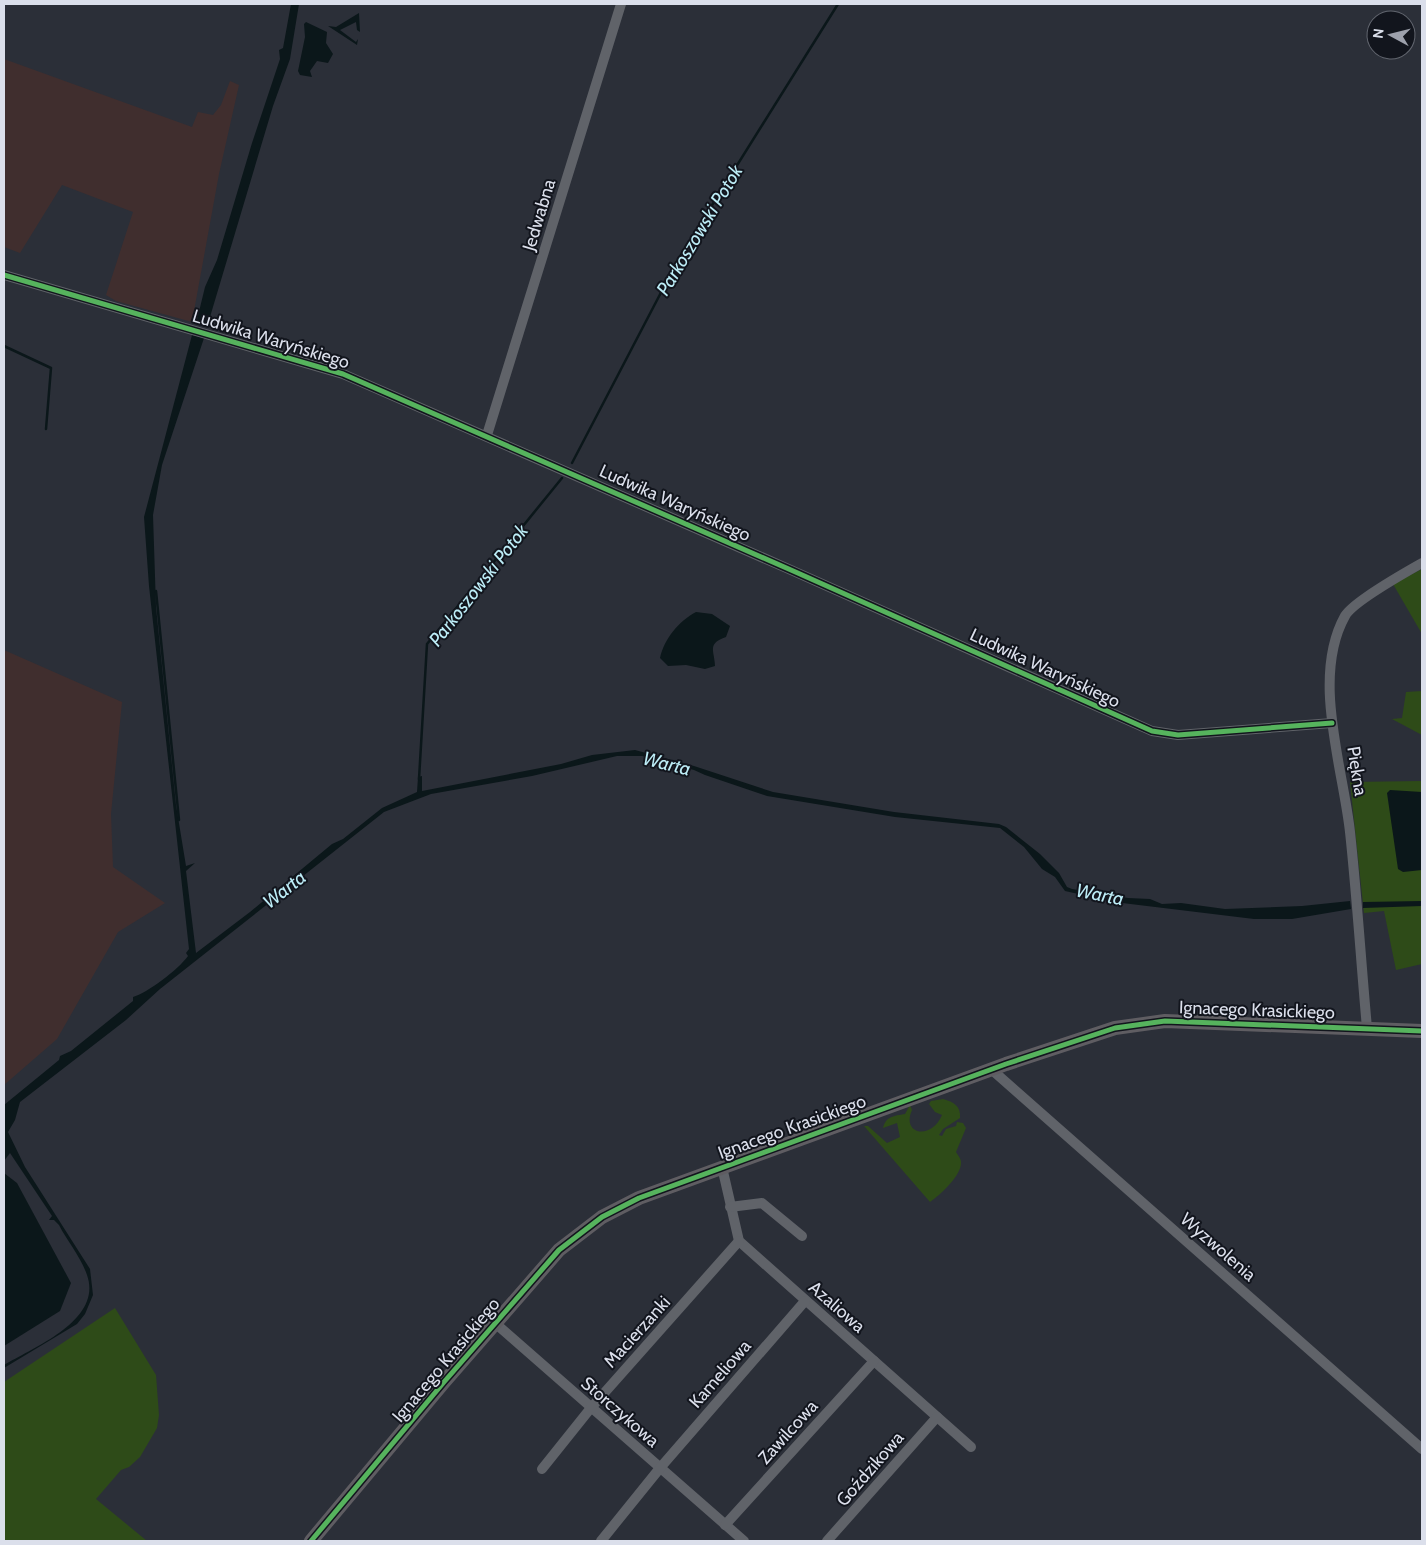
<svg xmlns="http://www.w3.org/2000/svg" width="1426" height="1545" font-family="Cabin,sans-serif">
<style>
.industrial{fill:#402e2e}
.green{fill:#2e4b18}
.water{fill:#0b171a}
.lines{fill:none;stroke-linecap:round;stroke-linejoin:round}
.stream{stroke:#0b171a;stroke-width:2.5}
.street{stroke:#606369;stroke-width:10}
.secondary{stroke:#5f5d62;stroke-width:14}
.cycleway-casing{stroke:#12151d;stroke-width:8}
.cycleway{stroke:#56b35d;stroke-width:5}
.labels{text-anchor:middle;stroke-width:4;stroke-linejoin:round;paint-order:stroke}
.street-label{font-size:18px;fill:#dbdfeb;stroke:#12151d}
.water-label{font-size:19px;font-style:italic;fill:#bdedf7;stroke:#12151d}
</style>
<rect width="100%" height="100%" fill="#2b2f38"/>
<g class="industrial">
<path d="M4,59L192,127L198,112L213,115L221,105L230,81L239,85L219,174L192,322L116,301L106,295L133,212L62,185L20,253L4,247Z"/>
<path d="M4,650L122,702L111,814L113,867L165,903L118,932L57,1039L4,1085Z"/>
</g>
<g class="green">
<path d="M1422,569V634L1393,584Z"/>
<path d="M1422,691V735L1392,719L1402,718L1406,692Z"/>
<path d="M1422,781V964L1396,970L1384,911L1364,913L1350,782Z"/>
<path d="M943,1099C954,1102 961,1106 960,1118L943,1129L939,1135L942,1136L946,1129L956,1126L957,1122L963,1123L966,1128L956,1152C958,1155 961,1159 961,1162C962,1175 940,1195 930,1202L864,1126H868L887,1143L900,1137L897,1123L883,1128C886,1116 894,1116 905,1114L910,1105L912,1110C901,1134 931,1141 942,1115L935,1112L929,1104L931,1101Z"/>
<path d="M115,1308L156,1375L159,1415L157,1428L140,1457L129,1467L121,1470L96,1499L147,1541H4V1382Z"/>
</g>
<g class="water">
<path d="M291,4H299L290,59L273,106L207,327L196,324L205,287L217,260L252,143L280,59L279,50L283,48Z"/>
<path d="M359,13L360,32L357,30L356,22L340,30L356,42L358,39L357,45L328,26L336,27Z"/>
<path d="M306,22L327,32L326,43L333,54L328,63L317,61L310,71L312,77L300,75L298,71L305,37L304,24Z"/>
<path d="M192,335L204,338L162,465L153,515L156,607L176,805L186,866L195,863L186,871L196,953L250,912L332,844L343,839L382,808L417,792L418,777L422,776V791L561,764L592,755L635,750L694,766L773,792L894,812L999,824L1006,827L1040,854L1059,873L1067,887L1072,889L1128,898L1150,899L1162,904L1181,903L1225,909L1302,906L1350,901L1351,909L1292,919H1254L1114,902L1065,891L1055,877L1042,869L1024,847L1000,828L895,817L767,796L705,775L694,770L642,756H617L532,776L431,794L384,812L160,989L126,1020L20,1102L15,1120L8,1132L25,1167L90,1269L93,1295L85,1314L77,1324L4,1368V1365C34,1347 103,1320 87,1275C81,1257 67,1241 59,1225L54,1220H49L52,1216L10,1153L4,1161V1105L59,1060L60,1056L71,1051L133,1001V997C147,993 178,970 188,956L186,953L189,949L149,586L144,517Z"/>
<path d="M696,612L712,614L730,626L726,637C707,644 714,649 715,666L705,669L686,665L668,666L660,658C664,639 679,621 696,612Z"/>
<path d="M1390,790L1422,792V870L1403,872L1398,869L1387,793Z"/>
<path d="M1422,901V906L1363,908V902Z"/>
<path d="M4,1173L17,1183L71,1283L60,1311L4,1346Z"/>
</g>
<g class="lines">
<g class="stream">
<path d="M4,346L51,368L46,429"/>
<path d="M572,463L679,258L838,4"/>
<path d="M156,591L179,820"/>
<path d="M419,779L427,644L562,478"/>
</g>
<g class="street">
<path d="M4,275L343,374L791,570L1152,731L1178,735L1332,723"/>
<path d="M487,435L621,4"/>
<path d="M1367,1028C1361,962 1357,897 1350,832C1343,767 1311,677 1345,616C1353,602 1406,572 1422,563"/>
<path d="M991,1069L1422,1449"/>
<path d="M722,1167L739,1241L971,1447"/>
<path d="M730,1207L762,1203L802,1236"/>
<path d="M495,1323L744,1541"/>
<path d="M542,1469L590,1409L739,1241"/>
<path d="M725,1525L874,1361"/>
<path d="M601,1541L660,1468L805,1301"/>
<path d="M827,1541L937,1417"/>
</g>
<path class="secondary" d="M311,1541L444,1382L559,1250L602,1217L639,1198L1006,1064L1115,1028L1165,1021L1422,1031"/>
<g class="cycleway-casing">
<g id="cycleway">
<path d="M4,275L343,374L791,570L1152,731L1178,735L1332,723"/>
<path d="M311,1541L444,1382L559,1250L602,1217L639,1198L1006,1064L1115,1028L1165,1021L1422,1031"/>
</g>
</g>
<use href="#cycleway" class="cycleway"/>
</g>
<g class="labels">
<g class="street-label">
<text transform="translate(539 215) rotate(-73)" y="6">Jedwabna</text>
<text transform="translate(271 339) rotate(17)" y="6">Ludwika Waryńskiego</text>
<text transform="translate(675 503) rotate(24)" y="6">Ludwika Waryńskiego</text>
<text transform="translate(1045 668) rotate(25)" y="6">Ludwika Waryńskiego</text>
<text transform="translate(1357 771) rotate(81)" y="6">Piękna</text>
<text transform="translate(1257 1010) rotate(2)" y="6">Ignacego Krasickiego</text>
<text transform="translate(792 1127) rotate(-20)" y="6">Ignacego Krasickiego</text>
<text transform="translate(1218 1247) rotate(41)" y="6">Wyzwolenia</text>
<text transform="translate(837 1307) rotate(41)" y="6">Azaliowa</text>
<text transform="translate(637 1332) rotate(-48)" y="6">Macierzanki</text>
<text transform="translate(446 1360) rotate(-50)" y="6">Ignacego Krasickiego</text>
<text transform="translate(720 1374) rotate(-49)" y="6">Kameliowa</text>
<text transform="translate(620 1412) rotate(41)" y="6">Storczykowa</text>
<text transform="translate(788 1432) rotate(-48)" y="6">Zawilcowa</text>
<text transform="translate(870 1469) rotate(-49)" y="6">Goździkowa</text>
</g>
<g class="water-label">
<text transform="translate(699 230) rotate(-59)" y="7">Parkoszowski Potok</text>
<text transform="translate(478 585) rotate(-52)" y="7">Parkoszowski Potok</text>
<text transform="translate(667 763) rotate(14)" y="7">Warta</text>
<text transform="translate(284 889) rotate(-38)" y="7">Warta</text>
<text transform="translate(1100 894) rotate(11)" y="7">Warta</text>
</g>
</g>
<rect width="1426" height="1545" fill="none" stroke="#dbdfeb" stroke-width="10"/>
<g transform="translate(1391 35) rotate(277)"><circle r="24" fill="#12151d" stroke="#62666f"/>
<path d="M0-4L9 19L0 12L-9 19Z" fill="#9da1ac"/>
<text y="-8" font-size="14" font-weight="bold" text-anchor="middle" fill="#dbdfeb">N</text>
</g>
</svg>
